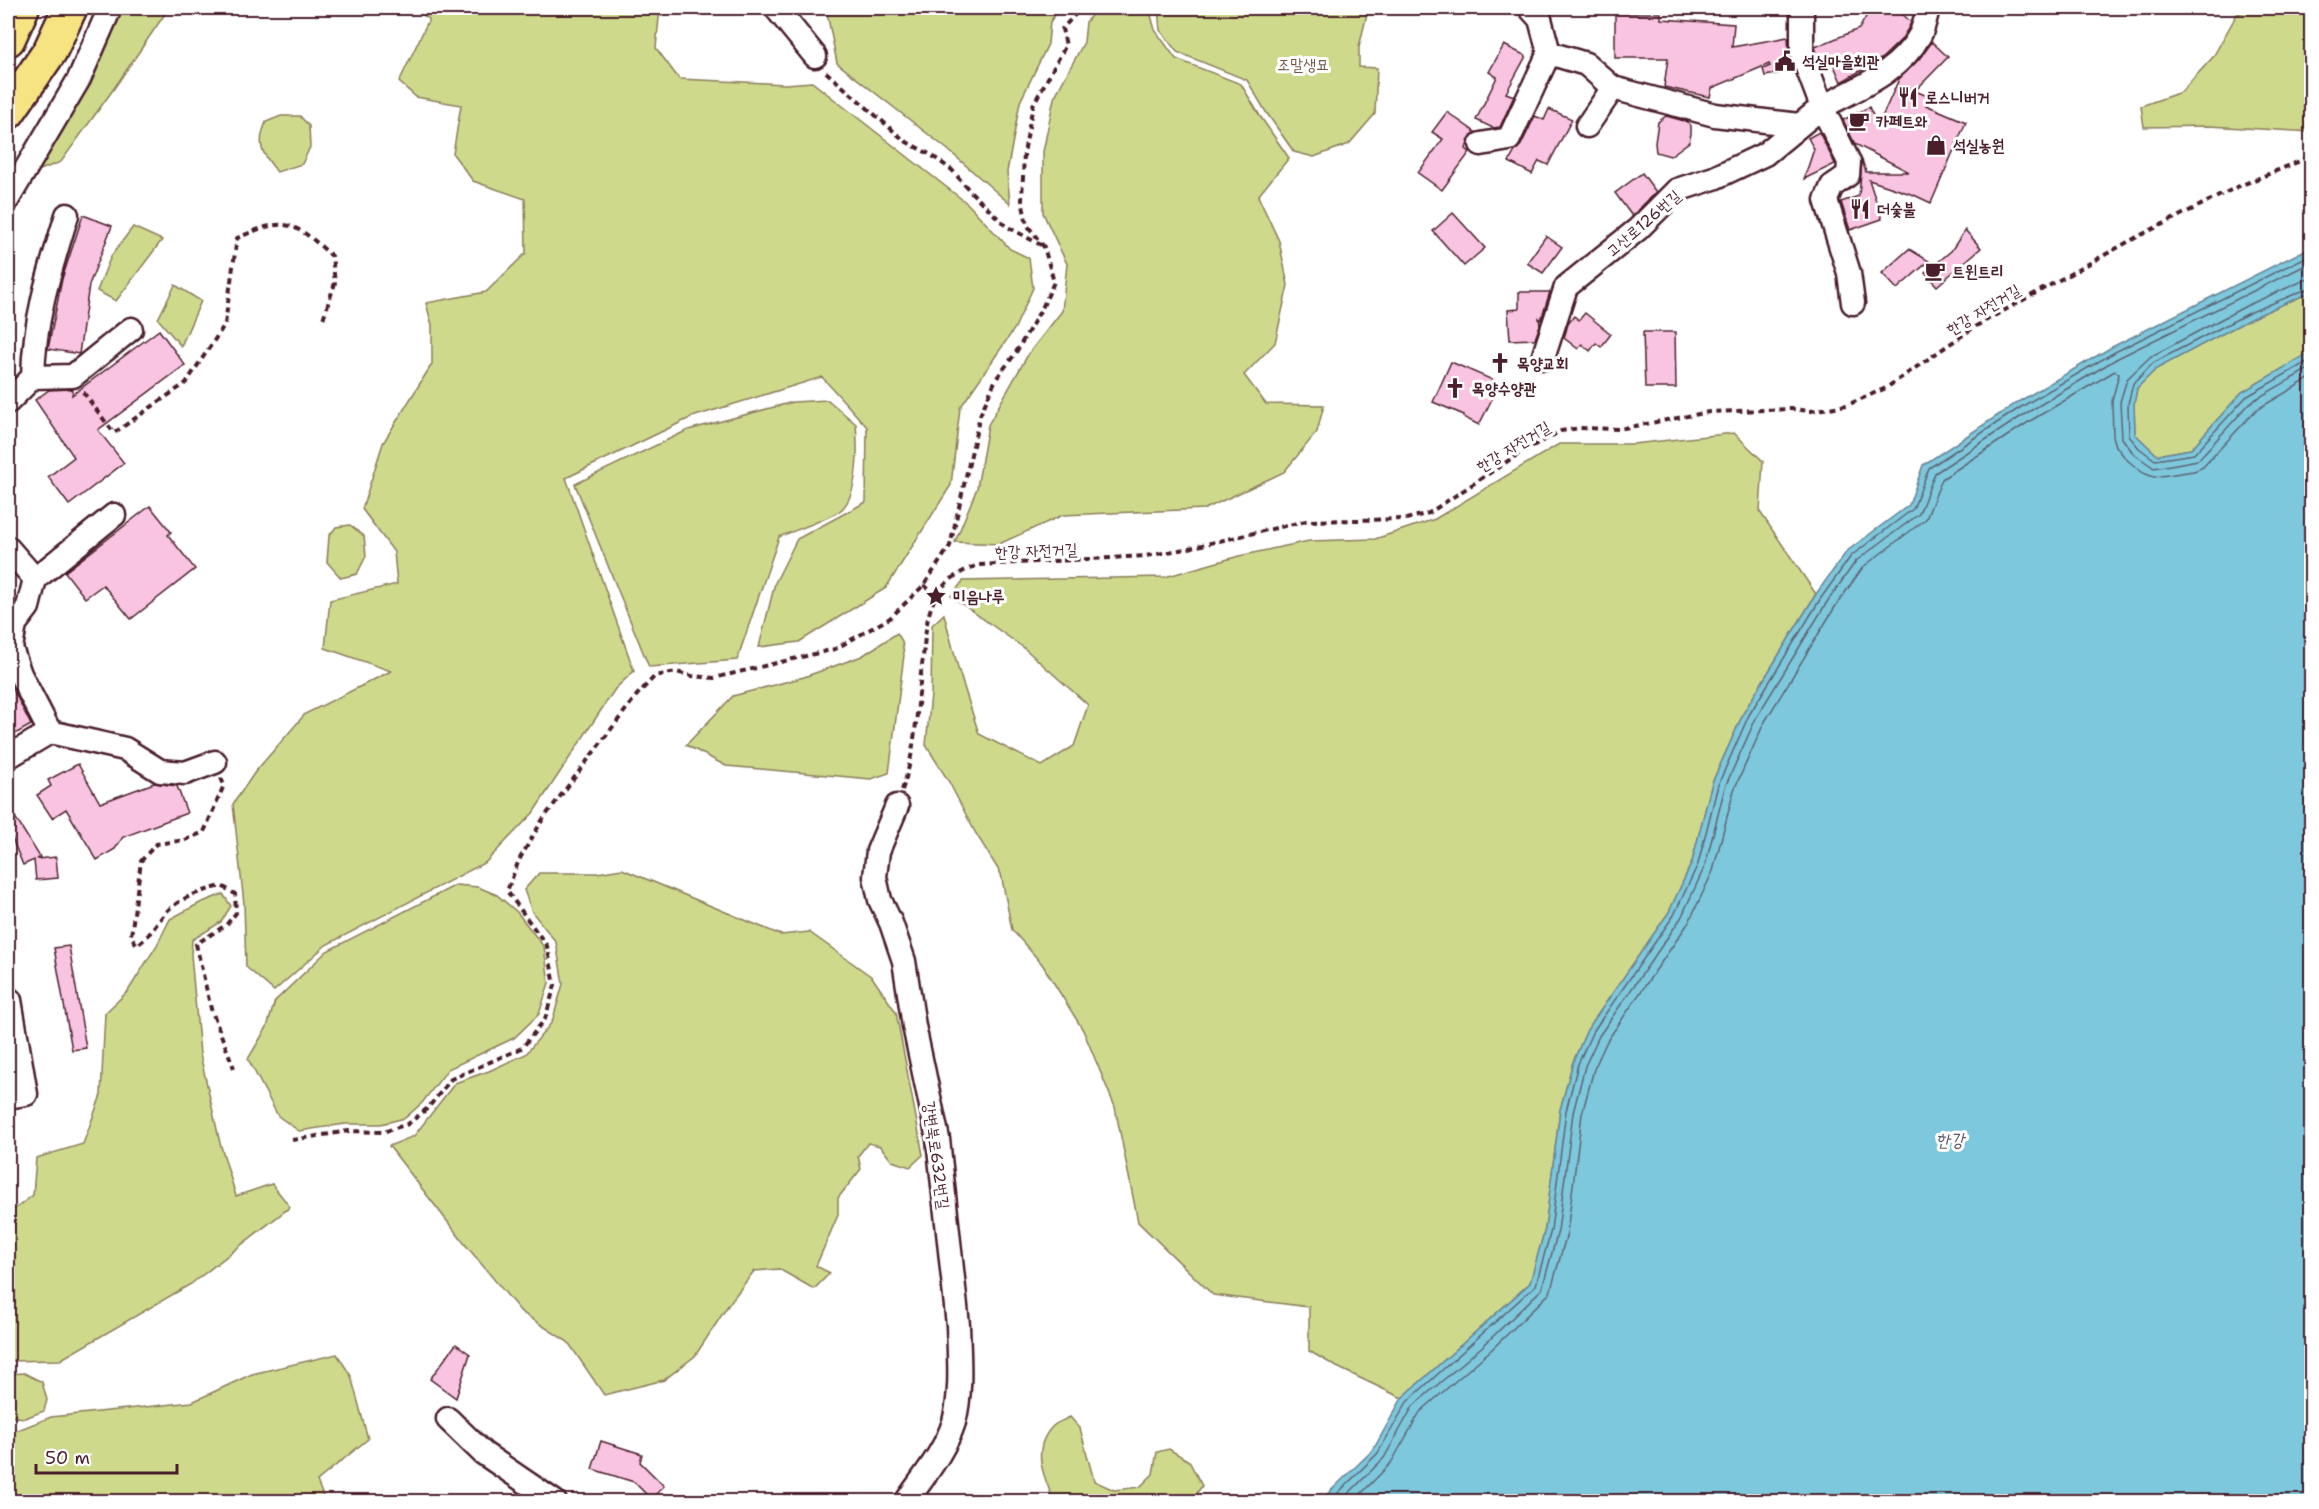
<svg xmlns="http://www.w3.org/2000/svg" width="2319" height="1509" font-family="'Shantell Sans','Poor Story',sans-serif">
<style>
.green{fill:#ced98c;stroke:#8c7c5c;stroke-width:1.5}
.water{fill:#7dc8dd;stroke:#698496;stroke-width:1.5}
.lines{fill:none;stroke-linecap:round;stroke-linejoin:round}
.shore{stroke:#5e6372;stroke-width:1.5}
.building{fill:#f9c4e1;stroke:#4a1f2b;stroke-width:1.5}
.minor-casing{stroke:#4a1f2b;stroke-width:27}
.highway-casing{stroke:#4a1f2b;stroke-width:38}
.path{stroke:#4a1f2b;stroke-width:4;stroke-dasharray:6 4.5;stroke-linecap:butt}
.minor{stroke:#fff;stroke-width:22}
.highway{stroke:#f6e381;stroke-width:33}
.labels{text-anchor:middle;stroke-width:6;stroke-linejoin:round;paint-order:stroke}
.poi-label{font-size:16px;font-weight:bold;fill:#4a1f2b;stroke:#fff;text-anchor:start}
.park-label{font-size:16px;fill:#725748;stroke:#fff}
.street-label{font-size:16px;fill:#4a1f2b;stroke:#fff}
.water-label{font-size:18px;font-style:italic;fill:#5c5a69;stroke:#fff}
</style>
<rect width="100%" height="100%" fill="#fff"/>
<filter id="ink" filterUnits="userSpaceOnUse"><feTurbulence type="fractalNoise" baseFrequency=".0167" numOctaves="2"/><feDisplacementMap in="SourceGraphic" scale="12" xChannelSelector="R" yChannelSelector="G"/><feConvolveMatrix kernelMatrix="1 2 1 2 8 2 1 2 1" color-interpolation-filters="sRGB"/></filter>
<g filter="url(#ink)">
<g class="green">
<path d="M123,8H169L115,87L61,162L40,170Z"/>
<path d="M413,8H660L656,48L679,79L785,84L812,82L968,204L1010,249L1029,258L1033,288L1015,328L960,408L951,485L886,588L799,642L759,647L775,583L797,539L866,502L867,427L822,377L692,417L566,478L634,671L615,689L533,813L486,862L326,945L274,991L246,967L244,904L233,804L255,772L305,714L391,671L325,648L330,600L397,584L394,552L362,509L383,443L432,364V325L426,303L486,292L526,253L525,199L473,181L453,154L461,105L416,97L399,82L429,19Z"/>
<path d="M826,8H1059L1050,22L1048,44L1020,102L1007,172L1010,204L947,149L837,63Z"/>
<path d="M1097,8H1149L1155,30L1176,59L1241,84L1260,116L1289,158L1258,196L1279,241L1288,285L1275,343L1244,375L1266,404L1324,405L1317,432L1284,472L1205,509L1063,515L999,544L955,542L977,488L988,425L1029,353L1062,311L1067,264L1043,213V152L1054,98L1084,42L1086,22Z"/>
<path d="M1158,8H1365L1367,14L1359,47V67L1377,68L1375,114L1349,144L1314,157L1294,152L1266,112L1247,80L1177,52L1160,30Z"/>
<path d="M2254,8H2311V132L2209,126L2144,127L2141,106L2181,92L2213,57L2237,14Z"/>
<path d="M281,116H300L309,126L310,147L302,164L277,172C262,153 256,146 266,122Z"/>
<path d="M133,227L162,240L116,301L97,291L111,256Z"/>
<path d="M175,285L201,301L181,346L158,319Z"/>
<path d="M2311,292V352L2242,392L2191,449L2157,455L2135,434L2134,404L2137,388L2156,369L2252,318Z"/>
<path d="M828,400L856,424C858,447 859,492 842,509C833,518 792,531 779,537L737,660L649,667L575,484L688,430L793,402Z"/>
<path d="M1734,433L1763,461L1760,512L1816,594L1744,712L1712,783L1692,862L1669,912L1587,1030L1573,1062L1560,1110L1545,1229L1530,1283L1402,1398L1337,1367L1309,1351V1307L1213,1295L1138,1222L1115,1107L1083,1030L1042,964L1012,930L1001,874L975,832L949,782L926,745L931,694L932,625L944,614L958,668L979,734L1042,766L1074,746L1088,705L1024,648L951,596L963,581L1165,577L1239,556L1309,541L1375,539L1435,519L1559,444H1633Z"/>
<path d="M350,525L364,536L366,556L357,574L341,578L327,562L329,536L336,527Z"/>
<path d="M897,633L902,641L904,655L889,773L871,779L726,766L686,745L733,696L804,677L862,656Z"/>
<path d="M622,869L781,935L809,932L872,977L896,1012L923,1155L910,1167L892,1161L880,1146L868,1143L858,1156L861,1169L838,1198V1215L816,1266L830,1273L814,1289L779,1269L754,1271L729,1304L695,1356L664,1380L604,1395L568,1342L521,1312L464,1243L389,1146L414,1136L455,1083L489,1071L526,1054L552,1022L563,984L556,942L532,912L524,890L539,873H597Z"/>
<path d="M456,885L478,887L497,895L517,912L544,947L549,983L539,1014L514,1038L448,1069L422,1103L405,1118L381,1124H345L299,1131L278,1116L248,1059L267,1027L275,1001L327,951Z"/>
<path d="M223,894L231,906L221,922L192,940L191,955L200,1054L220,1143L236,1196L272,1184L290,1207L191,1284L60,1360L8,1361V1214L33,1195L36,1158L83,1144L101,1095L105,1013L128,991L157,945L170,919L200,903Z"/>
<path d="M337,1354L351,1376L368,1439L317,1481L325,1501H8V1426L18,1430L51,1417L192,1402L252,1374Z"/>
<path d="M24,1373L42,1382L47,1400L44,1411L25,1418L8,1416V1374Z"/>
<path d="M1070,1417L1080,1428L1094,1481L1114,1490L1140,1487L1153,1474L1157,1452L1169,1449L1189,1461L1202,1486L1191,1501H1054C1044,1477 1030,1449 1053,1426C1057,1422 1065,1420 1070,1417Z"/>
</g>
<path class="water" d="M2311,247V292L2252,318L2156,369L2137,388L2134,404L2135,434L2157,455L2191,449L2242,392L2311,352V1501H1320L1373,1450L1402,1398L1530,1283L1545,1229L1560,1110L1573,1062L1587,1030L1669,912L1692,862L1712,783L1744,712L1816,594L1847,551L1909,505L1923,465L2018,402L2112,347Z"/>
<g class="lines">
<g class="shore">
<path d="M2312,279L2305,280L2246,306L2150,357L2127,379L2120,402L2122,438L2134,454L2154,468L2198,460L2251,402L2312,367"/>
<path d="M2312,287L2249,313L2153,363L2133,384L2128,404L2129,436L2139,448L2155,460L2194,454L2246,397L2312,359"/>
<path d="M1329,1502L1378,1453L1407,1402L1536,1285L1551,1230L1566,1111L1578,1064L1592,1033L1674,915L1698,864L1718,785L1749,715L1821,598L1851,556L1913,509L1929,468L2021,407L2115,352L2312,254"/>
<path d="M1340,1502L1384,1458L1413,1406L1485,1344L1542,1289L1558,1231L1573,1113L1585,1066L1599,1036L1681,918L1705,866L1725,787L1756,718L1827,602L1856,561L1919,514L1935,473L2025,414L2118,358L2312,262"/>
<path d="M1353,1502L1391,1463L1420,1412L1491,1350L1550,1293L1567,1233L1582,1114L1594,1069L1607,1041L1689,922L1713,871L1734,790L1764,723L1835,607L1863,567L1926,519L1942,479L2030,421L2115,371L2119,374L2112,401L2113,436L2116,446L2126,459L2143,473L2154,477L2194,471L2203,467L2256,410L2312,377"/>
</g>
</g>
<g class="building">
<path d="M1871,8H1895L1911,22L1909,27L1901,40L1881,59L1841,82L1832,61L1821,65L1815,47L1859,29Z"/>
<path d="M1615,13H1661V19L1734,24L1732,47L1788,37L1789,54L1794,70L1765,76L1763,69L1770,66L1769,64L1712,88L1710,97L1664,87L1668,58H1615Z"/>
<path d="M1932,42L1948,57L1915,91L1930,97L1926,105L1966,122L1931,203L1914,195L1869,180L1882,219L1850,230L1841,202L1859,196L1862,160L1866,172H1909L1855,144L1843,120L1869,107L1878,126L1899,79L1921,57Z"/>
<path d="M1504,45L1526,56L1506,93L1514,96L1500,127L1493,128L1476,120L1497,77L1489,72Z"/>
<path d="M1549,109L1572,119L1548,165L1539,161L1532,174L1509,162L1515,151L1521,145L1535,116L1544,120Z"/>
<path d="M1447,112L1475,132L1469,139L1466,149L1470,152L1442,190L1418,173L1443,139L1432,132Z"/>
<path d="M1666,116L1688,122L1691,126V134L1689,142L1670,156L1656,152L1655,143L1658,122Z"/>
<path d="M1819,132L1835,164L1804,179L1814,149L1808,138Z"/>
<path d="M1642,173L1656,192L1632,216L1615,193Z"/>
<path d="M1453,213L1485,248L1464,266L1433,231Z"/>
<path d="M83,215L112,226L89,285L79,354L48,349L62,279Z"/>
<path d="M1965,230L1981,248L1937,286L1925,273L1951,251Z"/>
<path d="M1546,236L1562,247L1543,273L1527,263Z"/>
<path d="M1909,249L1929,261L1897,289L1882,273Z"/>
<path d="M1519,292H1550L1541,320L1539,318L1540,325L1535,339L1510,340L1508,310L1519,309Z"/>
<path d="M1585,313L1611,334L1601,347L1596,343L1590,351L1582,344L1578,349L1564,338L1568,324L1574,316L1579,320Z"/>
<path d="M159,330L185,365L98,430L124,463L69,505L48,477L74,457L35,400L49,390L73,389L72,395Z"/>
<path d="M1643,332H1675L1676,388H1645Z"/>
<path d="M1451,362L1495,381L1488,395L1493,397L1479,425L1463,417L1464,415L1433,402Z"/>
<path d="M150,506L171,532L168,535L195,569L131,619L103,585L85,598L65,572Z"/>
<path d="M13,689L31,725L8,738V691Z"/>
<path d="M78,764L100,803L154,783L177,786L187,813L123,837L115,849L97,860L66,809L52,818L37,795L51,786L48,780Z"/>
<path d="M8,806L40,857L37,859L56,857L58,878L36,880L34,860L23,865L8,829Z"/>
<path d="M69,946L86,1048L72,1050L54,948Z"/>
<path d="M456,1344L470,1354L456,1398L430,1379Z"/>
<path d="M601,1441L642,1454L640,1462L664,1486L651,1499L634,1482L592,1469Z"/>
</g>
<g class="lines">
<g class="minor-casing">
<g id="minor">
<path d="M776,8L815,56"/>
<path d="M1530,8L1540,19L1549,53L1586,64L1613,88L1715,115L1799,125"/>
<path d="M1587,126L1613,88"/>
<path d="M1481,144L1509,139L1549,53"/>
<path d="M8,199L79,79L110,8"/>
<path d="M1853,303L1849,273L1826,200L1832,186L1848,175L1849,162L1822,107C1858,88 1899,73 1920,35C1924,27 1926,16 1928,8"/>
<path d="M1543,358L1566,287L1638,229L1677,190L1714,178L1765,154L1822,107L1802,54V8"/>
<path d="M33,377C34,319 50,270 67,215"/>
<path d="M8,402L33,377L73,376L131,329"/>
<path d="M8,548L35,579L28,607L15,624L11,648L20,674L50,732"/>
<path d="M35,579L114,515"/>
<path d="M8,757L50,732L125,749L160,771L185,773L215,762"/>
<path d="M897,806L878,851L875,877L880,900L891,923L904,961L914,1026L938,1139L958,1325C959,1357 962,1392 954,1422C945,1451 923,1477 906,1502"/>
<path d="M8,1000H10L26,1094L8,1097"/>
<path d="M448,1419L483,1453L555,1502"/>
</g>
</g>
<g class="highway-casing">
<g id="highway">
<path d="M8,39L22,8"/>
<path d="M8,112L50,51L70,8"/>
</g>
</g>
<g class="path">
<path d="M826,72L905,141L931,155L952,170L970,191L1006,226L1041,245"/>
<path d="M83,392L114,433L186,383L225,324L237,238C250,233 269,223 284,225C301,226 319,245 332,256L335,283L323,319"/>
<path d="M924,585L936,596"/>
<path d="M221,778L224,785L204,832L185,840L156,844L141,861L131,936L137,945C153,935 159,916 173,906C188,895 205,890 222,886L235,894L236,913L226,925L196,944L211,1009L234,1068"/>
<path d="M902,790C917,748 917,701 923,657C925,637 926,616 935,598C944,581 962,570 979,565L1146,556L1185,549L1306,521L1406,519L1429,513L1523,451L1561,431L1580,428L1619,429L1709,412L1791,409L1811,411L1847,405L1886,388L1976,326L2137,237L2237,187L2312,156"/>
<path d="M292,1140L349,1131L383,1132L408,1124L428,1108L451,1079L522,1048L545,1019L555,985L547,946L507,891L519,860L543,819L637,695L655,676L676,672L692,676L714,678L835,649L890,618L924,585L950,546L980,415L996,379L1015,354L1043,306L1054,282L1044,247L1027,225L1022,200L1024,153L1033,105L1066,45L1062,29L1081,8"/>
</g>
<use href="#minor" class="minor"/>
<use href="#highway" class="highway"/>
</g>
</g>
<defs>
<g id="civic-bare" transform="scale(1.62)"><path d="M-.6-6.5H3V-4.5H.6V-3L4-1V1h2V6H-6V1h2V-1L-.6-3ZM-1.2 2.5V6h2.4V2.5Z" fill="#4a1f2b" stroke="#fff" stroke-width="2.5" paint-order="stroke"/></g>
<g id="restaurant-bare" transform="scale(1.62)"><path d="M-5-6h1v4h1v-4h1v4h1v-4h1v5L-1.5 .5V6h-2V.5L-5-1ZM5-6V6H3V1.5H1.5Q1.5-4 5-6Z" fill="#4a1f2b" stroke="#fff" stroke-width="2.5" paint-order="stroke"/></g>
<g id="cafe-bare" transform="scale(1.62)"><path d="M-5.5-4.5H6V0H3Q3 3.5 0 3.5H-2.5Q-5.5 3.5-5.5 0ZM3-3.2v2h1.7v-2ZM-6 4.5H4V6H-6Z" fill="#4a1f2b" stroke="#fff" stroke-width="2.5" paint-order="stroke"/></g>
<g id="shop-bare" transform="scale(1.62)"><path d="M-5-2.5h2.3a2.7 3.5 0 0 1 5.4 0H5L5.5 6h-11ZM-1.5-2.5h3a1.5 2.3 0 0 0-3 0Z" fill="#4a1f2b" stroke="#fff" stroke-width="2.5" paint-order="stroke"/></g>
<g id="church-bare" transform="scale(1.62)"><path d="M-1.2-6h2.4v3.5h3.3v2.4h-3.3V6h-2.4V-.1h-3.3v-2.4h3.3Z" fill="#4a1f2b" stroke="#fff" stroke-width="2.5" paint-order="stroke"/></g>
<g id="sight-bare" transform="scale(1.62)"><path d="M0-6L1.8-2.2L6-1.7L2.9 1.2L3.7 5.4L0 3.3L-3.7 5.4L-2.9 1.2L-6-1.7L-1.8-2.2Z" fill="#4a1f2b" stroke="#fff" stroke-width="2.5" paint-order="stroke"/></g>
</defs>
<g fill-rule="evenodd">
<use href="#civic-bare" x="1785" y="61"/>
<use href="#restaurant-bare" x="1908" y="97"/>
<use href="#cafe-bare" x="1859" y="121"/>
<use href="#shop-bare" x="1936" y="145"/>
<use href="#restaurant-bare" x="1860" y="209"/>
<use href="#cafe-bare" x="1935" y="271"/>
<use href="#church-bare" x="1500" y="363"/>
<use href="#church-bare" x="1455" y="388"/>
<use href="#sight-bare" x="936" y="596"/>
</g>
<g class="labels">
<g class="poi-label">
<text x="1802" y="67">석실마을회관</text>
<text x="1925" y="103">로스니버거</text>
<text x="1876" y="127">카페트와</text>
<text x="1953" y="151">석실농원</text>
<text x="1877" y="215">더숯불</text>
<text x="1952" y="277">트윈트리</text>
<text x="1517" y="369">목양교회</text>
<text x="1472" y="394">목양수양관</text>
<text x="953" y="602">미음나루</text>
</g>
<g class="park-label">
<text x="1303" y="70">조말생묘</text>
</g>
<g class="street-label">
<text transform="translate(1643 223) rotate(-41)" y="6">고산로126번길</text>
<text transform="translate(1983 309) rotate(-31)" y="6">한강 자전거길</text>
<text transform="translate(1513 446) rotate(-31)" y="6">한강 자전거길</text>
<text transform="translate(1036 550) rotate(-2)" y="6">한강 자전거길</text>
<text transform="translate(937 1155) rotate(82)" y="6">강변북로632번길</text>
</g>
<g class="water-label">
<text x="1950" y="1146">한강</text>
</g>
</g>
<rect width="2319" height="1509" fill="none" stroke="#fff" stroke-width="30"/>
<rect x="15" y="15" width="2289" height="1479" fill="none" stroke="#4a1f2b" stroke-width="2" filter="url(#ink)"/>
<path d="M36 1464v9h141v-9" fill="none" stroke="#4a1f2b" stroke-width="3"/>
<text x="45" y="1464" font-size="18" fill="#4a1f2b" stroke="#ffffff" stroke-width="4.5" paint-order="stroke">50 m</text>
</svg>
